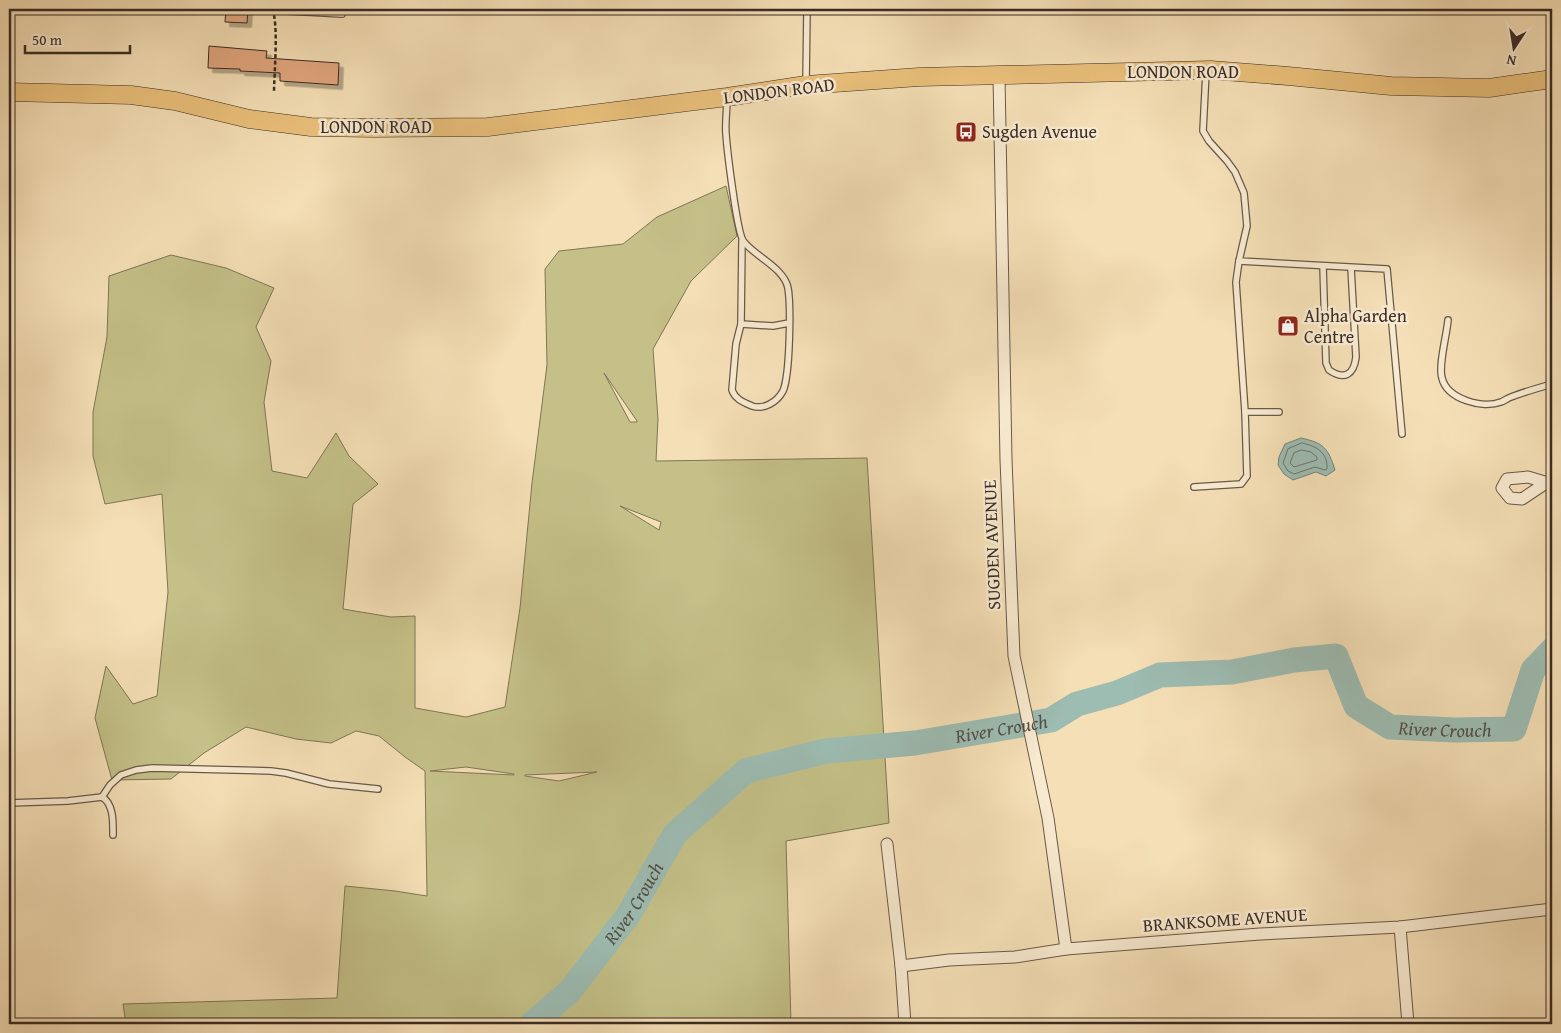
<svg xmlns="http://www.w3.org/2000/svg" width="1561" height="1033" font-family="'Gentium Book Plus',serif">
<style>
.green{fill:#c4c088;stroke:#7e7657;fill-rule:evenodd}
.water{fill:#9dbcb2;stroke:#75827a}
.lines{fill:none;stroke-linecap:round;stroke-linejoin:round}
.shore{stroke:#6b746c;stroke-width:1}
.river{stroke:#9dbcb2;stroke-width:25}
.building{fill:#e1a67e;stroke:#392c26;filter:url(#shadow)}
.lane-casing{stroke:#68594a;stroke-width:8}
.street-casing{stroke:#68594a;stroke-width:13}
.primary-casing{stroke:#392c26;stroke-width:19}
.path{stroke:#392c26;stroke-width:2.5;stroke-dasharray:4 2.5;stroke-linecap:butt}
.lane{stroke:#f8ead0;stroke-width:5.5}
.street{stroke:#f8ead0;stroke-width:11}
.primary{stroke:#eac07b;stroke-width:18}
.labels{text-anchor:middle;stroke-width:5;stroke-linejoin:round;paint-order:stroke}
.street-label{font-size:18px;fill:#392c26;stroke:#f8ead0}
.poi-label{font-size:18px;fill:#392c26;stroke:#f8ead0;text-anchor:start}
.water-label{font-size:19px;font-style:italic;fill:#525049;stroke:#f8ead0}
</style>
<defs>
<filter id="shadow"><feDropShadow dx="4.5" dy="4.5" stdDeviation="0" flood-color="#0004"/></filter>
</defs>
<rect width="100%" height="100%" fill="#f5dfb6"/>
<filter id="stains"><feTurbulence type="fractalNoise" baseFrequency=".004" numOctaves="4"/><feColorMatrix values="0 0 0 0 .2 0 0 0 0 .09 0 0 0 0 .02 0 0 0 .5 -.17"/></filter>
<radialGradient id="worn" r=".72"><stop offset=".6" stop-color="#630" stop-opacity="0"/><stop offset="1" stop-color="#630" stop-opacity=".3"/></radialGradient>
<path class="green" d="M726,186L737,236L691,281L653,349L658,419L656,461L867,458L889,823L786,841L791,1024H126L123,1004L337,998L345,886L395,891L427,896L425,771L405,757L379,736L356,731L331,743L296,739L246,727L204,753L171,779L112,780L95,718L106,666L133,704L157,696L168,592L162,494L105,504L93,456V412L107,337L109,276L171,255L226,268L274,288L256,327L271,361L264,402L272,471L307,478L336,433L349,456L378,484L353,504L343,609L391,617L415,616V708L466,717L505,707L520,608L532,483L547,365L545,269L559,251L623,244L657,217ZM604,373L637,421V422H630ZM620,506L661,522L659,530ZM466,767L514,774V775L430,771ZM597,772L559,781L525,776V775Z"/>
<path class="water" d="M1301,438C1324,443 1328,448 1335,470L1326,476L1316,472L1293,480L1284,474L1278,465L1279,457L1285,444Z"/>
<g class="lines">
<g class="shore">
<path d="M1302,443C1316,446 1328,452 1327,469L1325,470L1315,467L1294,474L1288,471L1283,463L1288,449Z"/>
<path d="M1302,450L1311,452L1317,457V460L1294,467L1290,463L1294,453Z"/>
</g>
<path class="river" id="s1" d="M532,1024L570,991L629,914L675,834L746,771L826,751L915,743L1051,720L1077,704L1117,693L1160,675L1232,672L1294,660L1336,656L1356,706L1390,727L1455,730L1514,729L1533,670L1552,650"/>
</g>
<g class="building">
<path d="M226,9H248L247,23L225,22Z"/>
<path d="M209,46L267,51L266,58L339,63L338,85L280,81V73L240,71V69L208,68Z"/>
</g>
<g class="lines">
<g class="lane-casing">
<g id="lane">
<path d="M285,9L287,11L342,14"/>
<path d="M1206,72L1203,131L1209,141L1227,161L1235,172L1244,193L1247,226L1239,261L1387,269L1402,434"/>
<path d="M806,82L807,9"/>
<path d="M727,99C727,110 725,122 726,134C727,148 737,235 744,242C756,257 784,268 788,288C791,306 790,375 783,391C777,402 764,410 752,406C743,402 735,399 732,390L736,344L741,324L773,326L789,323"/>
<path d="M1239,261L1236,282L1245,412H1279"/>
<path d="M1323,266L1326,363L1329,370C1345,381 1354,374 1356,357L1351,268"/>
<path d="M1448,320C1447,334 1438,366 1442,378C1447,399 1482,409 1501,402C1504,401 1508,398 1511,397C1524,392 1538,388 1552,384"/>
<path d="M741,324L742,241"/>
<path d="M1194,487L1241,484L1247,476L1245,412"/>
<path d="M102,797L110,785L121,775L136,770L152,768L271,771L286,773L329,784L378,789"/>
<path d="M9,803L68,801L102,797C114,804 113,823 113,835"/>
</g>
</g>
<g class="street-casing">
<g id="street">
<path d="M999,76L1006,460L1014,656L1048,818L1066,949"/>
<path d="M1548,483L1528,477L1507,479L1502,488L1510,498L1522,499L1552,479"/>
<path d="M887,844L901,966L905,1024"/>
<path d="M1400,927L1408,1024"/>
<path d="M901,966L949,960L1015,957L1066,949L1260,934L1400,927L1552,909"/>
</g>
</g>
<g class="primary-casing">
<path id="primary" d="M9,92L131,95L175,101L249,119L311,127L373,128L488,127L727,97L806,85L919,77L1211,70L1288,76L1391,86L1489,88L1552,79"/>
</g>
<path class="path" d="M272,9C279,23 274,74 274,93"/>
<use href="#lane" class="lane"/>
<use href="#street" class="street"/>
<use href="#primary" class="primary"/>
</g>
<defs>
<g id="bus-square" transform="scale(1.125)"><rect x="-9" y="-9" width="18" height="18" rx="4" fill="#8f2418" stroke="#f8ead0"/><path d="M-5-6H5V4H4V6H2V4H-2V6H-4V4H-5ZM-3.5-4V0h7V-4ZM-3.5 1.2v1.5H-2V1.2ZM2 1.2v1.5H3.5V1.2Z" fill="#fff"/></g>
<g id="shop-square" transform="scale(1.125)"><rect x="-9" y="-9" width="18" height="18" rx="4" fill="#8f2418" stroke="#f8ead0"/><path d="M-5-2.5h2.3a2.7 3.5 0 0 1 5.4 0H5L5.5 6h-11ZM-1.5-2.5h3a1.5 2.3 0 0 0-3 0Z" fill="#fff"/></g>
</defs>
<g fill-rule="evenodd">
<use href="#bus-square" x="966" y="132"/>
<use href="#shop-square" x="1288" y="326"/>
</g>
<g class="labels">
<g class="street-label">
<text x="1183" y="78">LONDON ROAD</text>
<text transform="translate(779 91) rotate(-7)" y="6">LONDON ROAD</text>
<text x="376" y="133">LONDON ROAD</text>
<text transform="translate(992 545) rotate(-92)" y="6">SUGDEN AVENUE</text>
<text transform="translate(1225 920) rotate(-4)" y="6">BRANKSOME AVENUE</text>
</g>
<g class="poi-label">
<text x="982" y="138">Sugden Avenue</text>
<text x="1304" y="322">Alpha Garden<tspan x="1304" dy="21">Centre</tspan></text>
</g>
<g class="water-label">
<text dy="7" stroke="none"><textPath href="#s1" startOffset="1089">River Crouch</textPath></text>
<text dy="7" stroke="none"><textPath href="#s1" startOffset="594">River Crouch</textPath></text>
<text dy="7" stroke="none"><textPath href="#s1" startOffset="159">River Crouch</textPath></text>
</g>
</g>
<rect width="1561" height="1033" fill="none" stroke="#f5dfb6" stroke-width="30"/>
<rect x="10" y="10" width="1541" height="1013" fill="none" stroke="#392c26" stroke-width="2.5"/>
<rect x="15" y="15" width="1531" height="1003" fill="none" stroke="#392c26"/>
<g transform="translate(1514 48) rotate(192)" stroke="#f8ead0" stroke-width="4" paint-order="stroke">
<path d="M0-4L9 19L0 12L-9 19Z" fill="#392c26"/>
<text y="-8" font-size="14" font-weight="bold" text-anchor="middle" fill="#392c26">N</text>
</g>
<path d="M25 45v8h105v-8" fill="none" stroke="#392c26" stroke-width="2.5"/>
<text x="32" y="45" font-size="15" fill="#392c26" stroke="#f8ead0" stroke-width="4" paint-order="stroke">50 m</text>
<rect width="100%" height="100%" filter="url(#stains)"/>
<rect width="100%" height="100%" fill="url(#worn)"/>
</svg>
